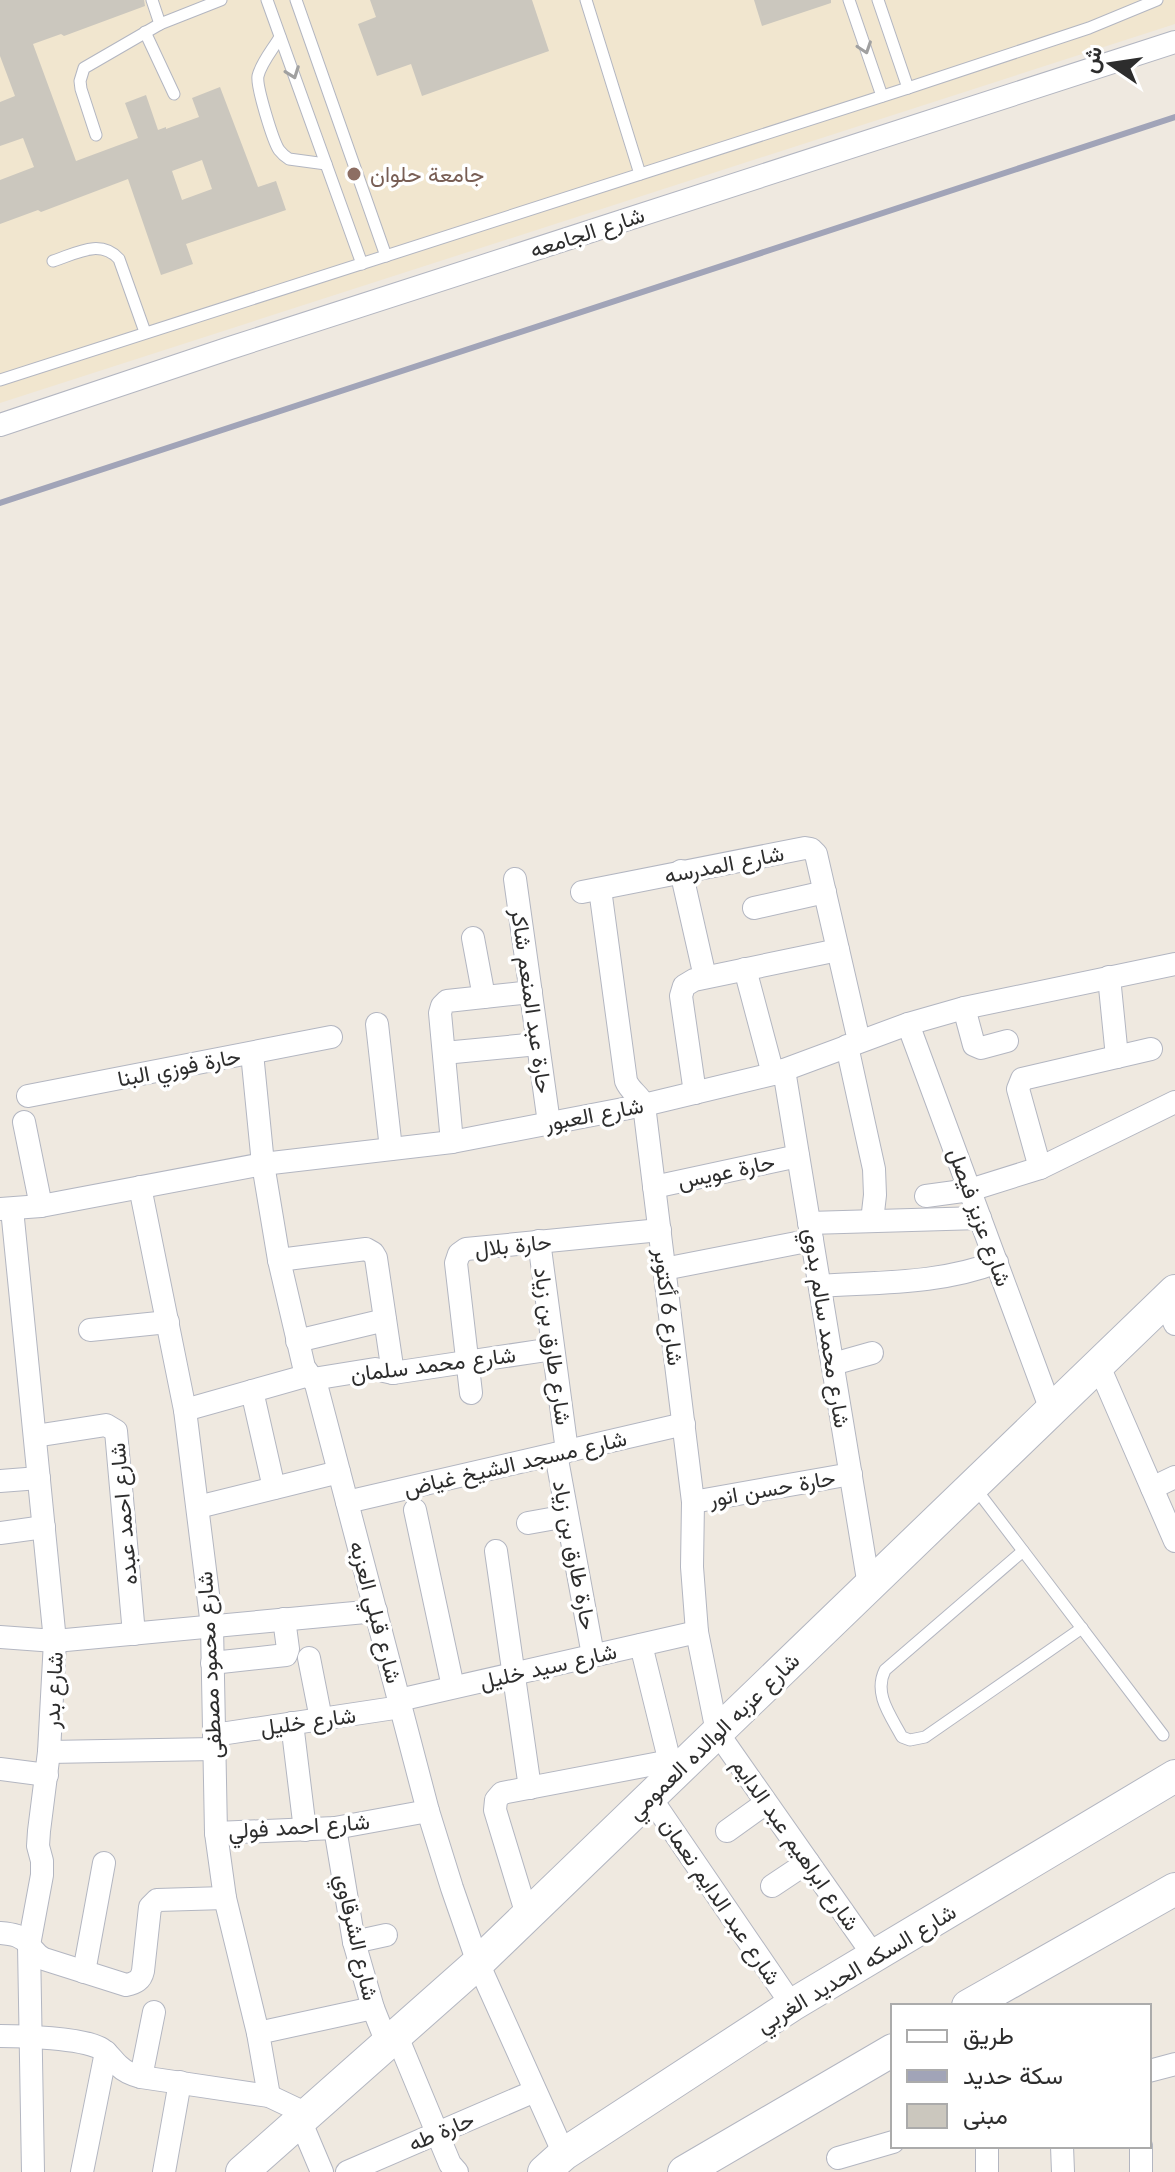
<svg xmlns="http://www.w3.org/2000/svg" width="1175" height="2172" font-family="Jost,Vazirmatn,sans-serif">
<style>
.education{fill:#f1e6cf}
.building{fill:#cbc7be;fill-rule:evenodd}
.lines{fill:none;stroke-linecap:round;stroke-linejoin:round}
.lane-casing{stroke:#b3b6c1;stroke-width:13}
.street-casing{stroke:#b3b6c1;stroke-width:24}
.secondary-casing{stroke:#b3b6c1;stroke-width:34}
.lane{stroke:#fff;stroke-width:11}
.street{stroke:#fff;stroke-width:22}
.secondary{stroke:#fff;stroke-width:32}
.rail{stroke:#a1a4b8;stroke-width:6}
.oneway{stroke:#a0a0a0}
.education-dot{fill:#8d6e63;stroke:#fff;stroke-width:3}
.labels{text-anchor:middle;stroke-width:7;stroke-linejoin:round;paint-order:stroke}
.education-label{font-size:22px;fill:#785e54;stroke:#fff;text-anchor:start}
.street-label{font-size:22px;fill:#2d2d2d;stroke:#fff}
</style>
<rect width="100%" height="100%" fill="#efe9e0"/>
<path class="education" d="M0,0H1175V24L0,403Z"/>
<g class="building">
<path d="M0,0H144L145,6L64,36L61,34L33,44L76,161L138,138L125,103L146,95L158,130L166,127V129L199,117L192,98L220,87L258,187L276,181L286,210L186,244L193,264L161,275L128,179L41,212L38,210L0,224V180L34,167L23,138L0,146V102L15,96L0,56ZM202,160L212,189L182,200L172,171Z"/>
<path d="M370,0H532L549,51L422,96L411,64L377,76L358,24L376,17Z"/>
<path d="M754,0H831V3L762,26Z"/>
</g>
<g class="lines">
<g class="lane-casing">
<g id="lane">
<path d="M152,0L160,24"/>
<path d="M267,0L362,264"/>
<path d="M296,0L386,256"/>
<path d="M586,0L640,174"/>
<path d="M849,0L882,96"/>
<path d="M878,0L908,88"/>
<path d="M145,32L174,94"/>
<path d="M280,37C273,49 261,63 258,76C256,86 273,141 279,150C283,155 284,156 289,159L326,164"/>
<path d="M96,135L81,89L80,81L84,68L160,24L221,0"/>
<path d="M53,261C75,254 100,238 119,259L145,332"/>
<path d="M0,380L908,88L1089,28L1157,0"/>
<path d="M976,1489L1163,1735"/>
<path d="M1023,1551L885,1670C873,1694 891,1716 902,1737L910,1740L925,1737L1082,1628"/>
</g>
</g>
<g class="street-casing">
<g id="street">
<path d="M0,425L230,348L1175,42"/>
<path d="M681,871L705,977"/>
<path d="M515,879L549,1123"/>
<path d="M600,889L626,1081C630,1091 639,1095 644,1105L693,1502L692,1567L697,1632L717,1732L874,1956"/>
<path d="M582,892L805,848L811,849L816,854L859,1041"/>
<path d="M754,908L825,892"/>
<path d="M473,938L484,997"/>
<path d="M745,969L773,1074"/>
<path d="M1109,977L1117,1057"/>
<path d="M964,1008L974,1045L981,1048L1007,1041"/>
<path d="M377,1024L391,1149"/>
<path d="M908,1024L1051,1410"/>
<path d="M847,1046L874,1169L875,1195L872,1221"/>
<path d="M252,1053L263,1164L279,1260L304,1367L316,1384L428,1811L452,1888L478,1963L564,2154"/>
<path d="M444,1053L538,1044"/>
<path d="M784,1070L869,1586"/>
<path d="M695,1093L681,996L684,986L694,980L838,950"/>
<path d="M28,1096L331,1037"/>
<path d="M24,1122L41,1206"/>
<path d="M452,1142L440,1013L442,1006L447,1001L531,992"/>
<path d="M1040,1168L1018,1089L1022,1079L1151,1049"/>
<path d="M140,1187L185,1410L212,1626L216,1833L225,1898L258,2033L269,2096"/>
<path d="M654,1187L798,1156"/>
<path d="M926,1196L970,1190L1040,1168L1175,1102"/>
<path d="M0,1209L41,1206L263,1164L452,1142L644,1105L773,1074L908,1024L964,1008L1175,964"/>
<path d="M12,1209L55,1641L49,1752L39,1831L38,1846L42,1861V1875L29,1945L33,2172"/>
<path d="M809,1223L980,1218"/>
<path d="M539,1241L567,1451"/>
<path d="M279,1260L366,1249L373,1253L376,1258L393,1373"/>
<path d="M664,1269L812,1240"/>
<path d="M820,1286C879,1282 941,1284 997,1262"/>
<path d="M1165,1301L1175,1324"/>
<path d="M90,1330L168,1322"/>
<path d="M297,1341L385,1320"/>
<path d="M833,1364L872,1353"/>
<path d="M1098,1364L1175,1541"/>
<path d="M313,1379L375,1369L393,1373L553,1349"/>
<path d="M252,1391L274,1488"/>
<path d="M471,1393L456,1263L459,1254L466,1249L660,1230"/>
<path d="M185,1410L309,1375"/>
<path d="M35,1436L106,1425L116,1431L134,1634"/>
<path d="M556,1454L593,1655"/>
<path d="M0,1481L39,1478"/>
<path d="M1152,1488L1175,1477"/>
<path d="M347,1502L684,1424"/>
<path d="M693,1502L851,1474"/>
<path d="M198,1507L339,1472"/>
<path d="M415,1510L453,1687"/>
<path d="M528,1523L567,1516"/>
<path d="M0,1533L44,1527"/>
<path d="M496,1551L530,1788"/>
<path d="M0,1637L55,1641L376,1611"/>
<path d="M641,1645L673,1775"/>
<path d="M309,1658L321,1719"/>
<path d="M212,1663L286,1655L288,1649L284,1619"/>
<path d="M399,1700L697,1632"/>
<path d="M292,1723L305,1830"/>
<path d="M214,1735L401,1707"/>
<path d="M49,1752L214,1749"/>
<path d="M0,1769L47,1775"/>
<path d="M650,1797L792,2005"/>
<path d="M335,1828L354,1942L373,2008L387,2043"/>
<path d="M727,1831L766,1803"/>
<path d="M216,1833L335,1828L428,1811"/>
<path d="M772,1886L808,1862"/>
<path d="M527,1915L495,1810L496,1800L502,1793L670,1761"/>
<path d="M0,1933C12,1934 22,1935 30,1946C35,1952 36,1955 44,1959L126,1985C136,1983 141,1980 143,1971L150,1907L157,1900L225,1898"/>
<path d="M354,1942L386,1935"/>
<path d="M84,1972L104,1863"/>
<path d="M258,2033L373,2008"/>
<path d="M396,2034L450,2164L457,2172"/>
<path d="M0,2036C24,2036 80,2038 100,2048C108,2052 112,2060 119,2066C125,2072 133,2075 141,2077L269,2096L307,2114"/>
<path d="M1149,2071L1175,2064"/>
<path d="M141,2077L154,2012"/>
<path d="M300,2120L322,2172"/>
<path d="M987,2146V2172"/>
<path d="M1062,2146L1063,2172"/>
<path d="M838,2158L893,2142"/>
<path d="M82,2172L106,2052"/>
<path d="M164,2172L180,2082"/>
<path d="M347,2172L535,2091"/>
<path d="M1141,2172V2146"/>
</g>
</g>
<g class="secondary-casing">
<g id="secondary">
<path d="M968,2006L1175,1889"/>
<path d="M242,2172L478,1963L1175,1291"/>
<path d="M544,2172L564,2154L792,2005L1175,1776"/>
<path d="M684,2172L893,2050"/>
</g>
</g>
<use href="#lane" class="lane"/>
<use href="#street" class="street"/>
<use href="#secondary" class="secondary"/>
<path class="rail" d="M0,503L1175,117"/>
</g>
<defs><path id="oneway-chevron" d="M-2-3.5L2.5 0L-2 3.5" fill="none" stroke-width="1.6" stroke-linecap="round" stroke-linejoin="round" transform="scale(2)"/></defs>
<g class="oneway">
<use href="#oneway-chevron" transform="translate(865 48) rotate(71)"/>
<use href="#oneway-chevron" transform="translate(293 73) rotate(70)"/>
</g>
<circle class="education-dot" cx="354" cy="174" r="8"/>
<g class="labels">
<g class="education-label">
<text x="370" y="182">جامعة حلوان</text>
</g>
<g class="street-label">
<text transform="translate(587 232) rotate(-18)" y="8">شارع الجامعه</text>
<text transform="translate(724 864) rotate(-11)" y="8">شارع المدرسه</text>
<text transform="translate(532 1001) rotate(82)" y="8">حارة عبد المنعم شاكر</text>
<text transform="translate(179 1067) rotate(-11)" y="8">حارة فوزي البنا</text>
<text transform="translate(594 1114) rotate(-11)" y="8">شارع العبور</text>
<text transform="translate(726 1171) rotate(-12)" y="8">حارة عويس</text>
<text transform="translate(980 1217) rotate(70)" y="8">شارع عزيز فيصل</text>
<text transform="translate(513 1245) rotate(-6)" y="8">حارة بلال</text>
<text transform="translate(669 1307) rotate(83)" y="8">شارع 6 أكتوبر</text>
<text transform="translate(827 1328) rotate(81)" y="8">شارع محمد سالم بدوي</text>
<text transform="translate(553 1346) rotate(82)" y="8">شارع طارق بن زياد</text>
<text transform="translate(433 1364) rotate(-7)" y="8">شارع محمد سلمان</text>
<text transform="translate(515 1463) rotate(-13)" y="8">شارع مسجد الشيخ غياض</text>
<text transform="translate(772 1488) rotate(-10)" y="8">حارة حسن انور</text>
<text transform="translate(123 1514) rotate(-95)" y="8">شارع احمد عبده</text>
<text transform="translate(575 1555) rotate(79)" y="8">حارة طارق بن زياد</text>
<text transform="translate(376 1612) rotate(75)" y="8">شارع قبلي العزبه</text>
<text transform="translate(209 1665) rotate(-93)" y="8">شارع محمود مصطفى</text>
<text transform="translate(548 1666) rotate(-13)" y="8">شارع سيد خليل</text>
<text transform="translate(53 1690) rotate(-87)" y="8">شارع بدر</text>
<text transform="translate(308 1721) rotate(-8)" y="8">شارع خليل</text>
<text transform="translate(713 1736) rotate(-44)" y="8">شارع عزبه الوالده العمومي</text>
<text transform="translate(299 1826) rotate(-4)" y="8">شارع احمد فولي</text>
<text transform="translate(796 1844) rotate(55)" y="8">شارع ابراهيم عبد الدايم</text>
<text transform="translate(721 1901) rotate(56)" y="8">شارع عبد الدايم نعمان</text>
<text transform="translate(357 1937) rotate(77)" y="8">شارع الشرقاوي</text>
<text transform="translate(856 1968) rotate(-31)" y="8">شارع السكه الحديد الغربي</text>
<text transform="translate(441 2131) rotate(-23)" y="8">حارة طه</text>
</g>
</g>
<rect x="891" y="2004" width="260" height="144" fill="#ffffff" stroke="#ababab" stroke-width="2"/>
<rect x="907" y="2030" width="40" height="12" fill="#ffffff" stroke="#ababab" stroke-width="2"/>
<text x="963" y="2044" font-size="24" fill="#2d2d2d">طريق</text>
<rect x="907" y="2070" width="40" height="12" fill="#a1a4b8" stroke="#ababab" stroke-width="2"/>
<text x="963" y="2084" font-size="24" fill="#2d2d2d">سكة حديد</text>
<rect x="907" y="2104" width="40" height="24" fill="#cbc7be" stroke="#ababab" stroke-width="2"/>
<text x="963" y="2124" font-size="24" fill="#2d2d2d">مبنى</text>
<g transform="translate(1111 64) rotate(283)" stroke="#ffffff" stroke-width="6" paint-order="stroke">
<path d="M0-6L14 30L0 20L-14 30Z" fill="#2d2d2d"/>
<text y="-12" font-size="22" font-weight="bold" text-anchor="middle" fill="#2d2d2d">ش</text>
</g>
</svg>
